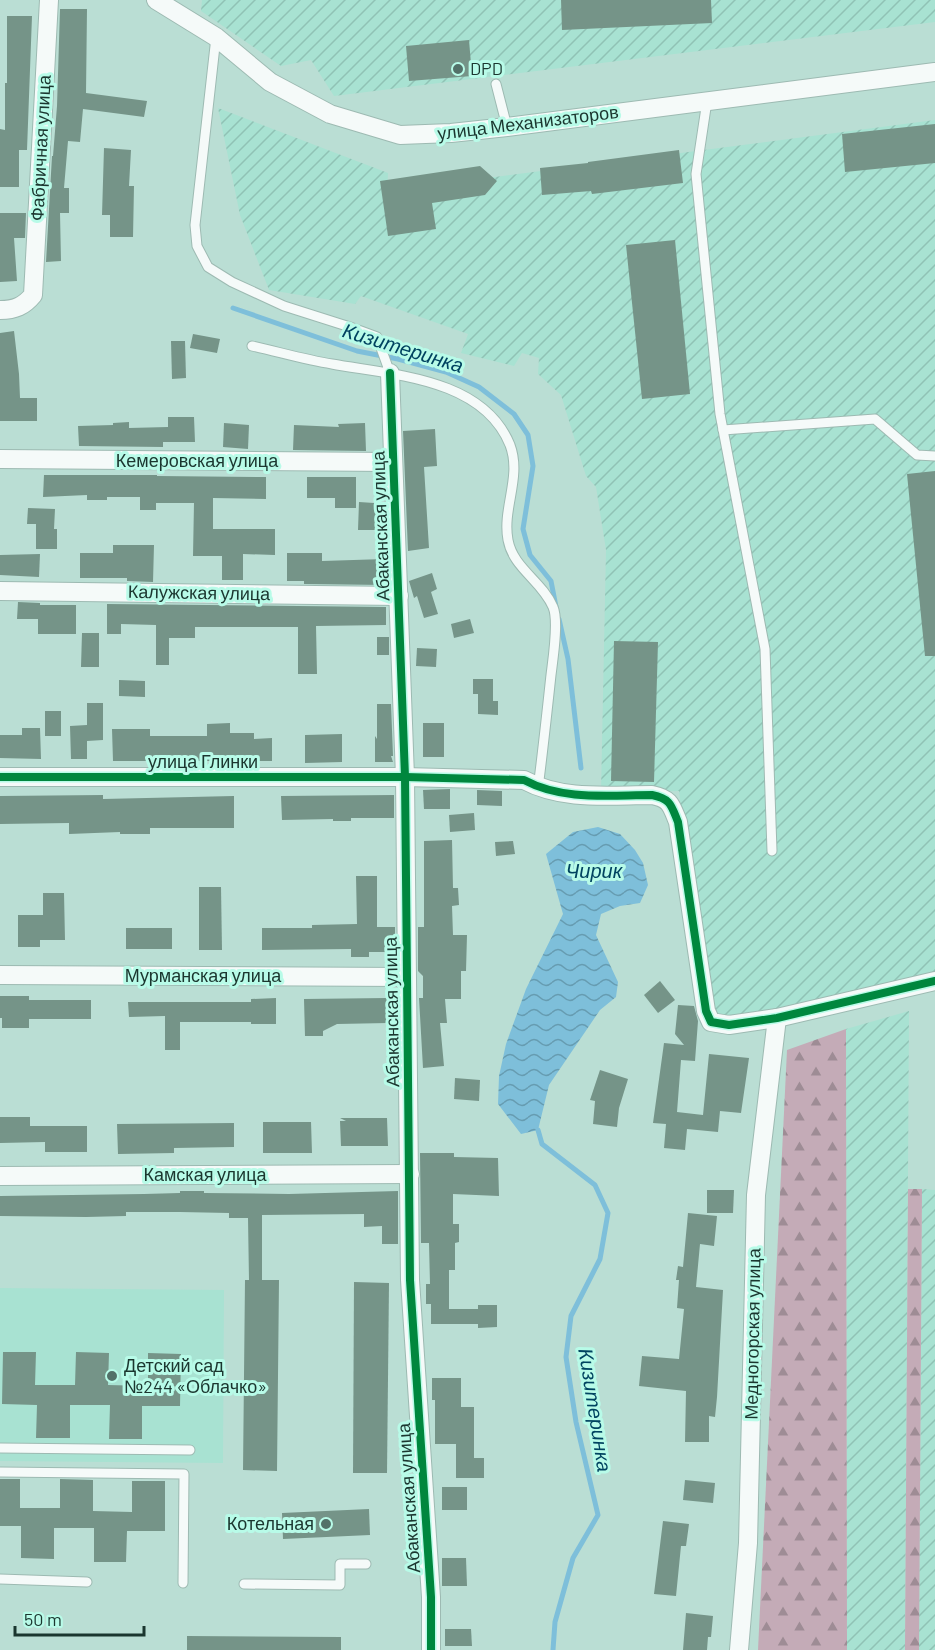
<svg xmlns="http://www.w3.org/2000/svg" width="935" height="1650" font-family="Barlow,sans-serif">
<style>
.built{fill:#a8e2d2}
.industrial{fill:url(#industrial-furrows)}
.forest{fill:url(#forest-firs)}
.water{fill:url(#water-waves)}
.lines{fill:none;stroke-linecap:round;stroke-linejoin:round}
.stream{stroke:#7ebfda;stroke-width:5}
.building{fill:#759488}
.service-casing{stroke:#9dbab2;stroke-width:11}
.minor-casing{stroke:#9dbab2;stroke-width:20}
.service{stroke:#f5faf9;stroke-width:9}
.minor{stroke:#f5faf9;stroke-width:18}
.cycleway-casing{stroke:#b8fbe8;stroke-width:11}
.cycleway{stroke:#00873e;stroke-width:8}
.poi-dot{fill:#537169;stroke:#b8fbe8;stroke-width:2}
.labels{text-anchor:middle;stroke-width:6;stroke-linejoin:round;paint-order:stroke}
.poi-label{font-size:18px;fill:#1b362f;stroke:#b8fbe8;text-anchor:start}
.street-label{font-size:18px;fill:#1b362f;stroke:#b8fbe8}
.water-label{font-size:20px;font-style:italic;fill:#004360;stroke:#b8fbe8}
</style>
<defs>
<pattern id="industrial-furrows" width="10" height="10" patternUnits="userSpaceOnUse" patternTransform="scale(1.5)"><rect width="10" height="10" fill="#a8e2d2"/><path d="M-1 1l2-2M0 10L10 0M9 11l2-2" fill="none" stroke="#90c2b5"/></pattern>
<pattern id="forest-firs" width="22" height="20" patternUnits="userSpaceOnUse" patternTransform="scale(1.5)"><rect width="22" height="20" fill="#c4abb7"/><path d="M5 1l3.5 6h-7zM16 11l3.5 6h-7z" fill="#9e8c95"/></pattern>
<pattern id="water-waves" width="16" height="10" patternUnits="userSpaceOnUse" patternTransform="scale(1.5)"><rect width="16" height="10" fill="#7ebfda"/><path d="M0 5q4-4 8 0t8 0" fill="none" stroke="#669cb1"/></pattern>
</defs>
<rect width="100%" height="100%" fill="#baded4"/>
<path class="built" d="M0,1288L224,1290L223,1463L0,1461Z"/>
<g class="industrial">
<path d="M202,0H935V22L334,96L311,60L281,66L201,11Z"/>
<path d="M218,108L388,173L387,191L935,120V983L725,1030L703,1002L679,791L601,793L606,550L596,487L586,476L561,395L538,374L539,358L522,353L514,366L461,353L468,334L361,296L355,304L269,290L240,215Z"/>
<path d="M909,1011L905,1650H847L846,1029Z"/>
<path d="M922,1189L935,1190V1650H919Z"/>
</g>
<g class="forest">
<path d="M846,1029L847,1650H758L787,1050Z"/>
<path d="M908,1189H922L919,1650H905Z"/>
</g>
<path class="water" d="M598,827L620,834L635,850L643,863L648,885L640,903L620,906L601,914L596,935L618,982L616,997L600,1010L549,1085L538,1130L521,1134L498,1104L499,1076L506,1044L526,989L563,914L546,854L573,832Z"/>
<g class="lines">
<g class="stream">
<path d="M233,308L357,351L398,359L446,372L479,387L514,414L528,435L533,466L523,529L530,555L551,581L556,607"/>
<path d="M559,619L568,659L581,768"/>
<path d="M538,1130L542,1144L595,1185L608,1213L600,1259L571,1316L566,1357L576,1422L598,1515L573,1558L555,1622L553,1650"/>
</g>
</g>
<g class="building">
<path d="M561,0H711L712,23L562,30Z"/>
<path d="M60,9H87L86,93L147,101L144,117L83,109L80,142L68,141L64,188H69V213H60L61,261L46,262L52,156H53L57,106Z"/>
<path d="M7,16H32L27,150H19V187H0V129L5,130V83H7Z"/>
<path d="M469,40L472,76L409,81L406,46Z"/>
<path d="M935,124V163L845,172L842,134Z"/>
<path d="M104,148L131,150L129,186H134L133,237H110V215H102Z"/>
<path d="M679,150L683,183L592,194L591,191L542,195L540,168L588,163V162Z"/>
<path d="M480,166L497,181L485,195L432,203L436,229L388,236L380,181Z"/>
<path d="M0,213H26L25,238H14L17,281L0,282Z"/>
<path d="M675,240L690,394L642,399L626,245Z"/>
<path d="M14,331L19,374L20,398H37V421H0V333Z"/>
<path d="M193,334L220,339L217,353L190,348Z"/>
<path d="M171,341H185L186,378L172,379Z"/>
<path d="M168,417H194L195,442H163V447L79,446L78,426L113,425V423L129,422V428L168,427Z"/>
<path d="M224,423L249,425L248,449L223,447Z"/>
<path d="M365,423L366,451L293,450L294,425L339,427L338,424Z"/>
<path d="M435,429L437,466L424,467L429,548L408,551L403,431Z"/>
<path d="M935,471V656H925L907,474Z"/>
<path d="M44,475H157V476L266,477V499L213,498V529H275V555L243,554V580H222V556H193L194,503H156V510H140V497H107V500H87V495L43,497Z"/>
<path d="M307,477H356V508H335V498H307Z"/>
<path d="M359,502L374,503V507H384L385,530H358Z"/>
<path d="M28,508L55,509L54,529H57V549H36V524H27Z"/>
<path d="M113,545H154L153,582L127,581V578H80V553H113Z"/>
<path d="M287,553H322V561L385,559V585L304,584V581H287Z"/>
<path d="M40,554L39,577L0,575V555Z"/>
<path d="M432,573L437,589L431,592L438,614L424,618L417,596L414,598L409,581Z"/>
<path d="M18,602L40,603V605H76V634H38V619H17Z"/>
<path d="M107,604L386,607V625L316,626L317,674H298V627H195V638H169V665H156V625L121,624V634H107Z"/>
<path d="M470,619L474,633L454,638L451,624Z"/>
<path d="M82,633H99V667H81Z"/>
<rect x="377" y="637" width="12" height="18"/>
<path d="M614,641L658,642L654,782L611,781Z"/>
<path d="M417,648L437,649L436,667L416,666Z"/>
<path d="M473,679H493V701H498V715L478,714V694H473Z"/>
<path d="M119,680L145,681V697L119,696Z"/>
<path d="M87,703H103V740L87,741V759H71L70,726L87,725Z"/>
<path d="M377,704H391L393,756H391L393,762H375V736L377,739Z"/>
<rect x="45" y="711" width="16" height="25"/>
<path d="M230,723V733H254V739L272,738V761H113L112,729H150V736H207V724Z"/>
<rect x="423" y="723" width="21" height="34"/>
<path d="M22,728H40L41,759L0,758V735H22Z"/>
<path d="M342,734V762L305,763V735Z"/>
<path d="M450,789V809H424L423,790Z"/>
<path d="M477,790L502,791V806L477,805Z"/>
<path d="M103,795V799L234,796V828H150V834H120V832L69,834V823L0,824V796Z"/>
<path d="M394,795V818H351V821H333V819L282,820L281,796Z"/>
<path d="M474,813L475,830L450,832L449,815Z"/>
<path d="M452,840L453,888H458L459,905L452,906L453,935H467L466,971H461V999H445L447,1023H440L444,1066L423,1068L419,998H423V976L418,971V927H424V841Z"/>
<path d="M513,841L515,854L496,856L495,842Z"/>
<path d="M356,876H377V927H395V952H369V957H351V949L262,950V928H312V925L357,924Z"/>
<path d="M199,887H221L222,950H199Z"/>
<path d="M43,893H64L65,940H40V947H18V915H43Z"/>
<rect x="126" y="928" width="46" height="21"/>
<path d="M660,981L675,1000L658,1013L644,995Z"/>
<path d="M0,996H29V1000H91V1019H29V1028H2V1018H0Z"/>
<path d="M276,998V1024H251V1022H180V1050H165V1016L129,1017L128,1002H251V999Z"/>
<path d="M387,998L388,1023L337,1024L323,1031V1036H305L304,999Z"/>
<path d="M678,1005L694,1006L698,1021L695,1061L681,1060L677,1112L703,1115L709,1054L749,1058L741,1113L720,1111L718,1132L687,1129L685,1150L664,1148L666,1124L653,1123L664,1043L684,1045L675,1034Z"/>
<path d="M600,1070L628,1079L619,1108L617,1127L593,1124L595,1101L590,1100Z"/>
<path d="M455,1078L480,1080L479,1101L454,1099Z"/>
<path d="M0,1117H30V1126H87V1152H45V1142L0,1143Z"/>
<path d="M340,1118H387L388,1146H341L340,1121H346Z"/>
<path d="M263,1122H311L312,1153H263Z"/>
<path d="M234,1123V1147L174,1148V1153L118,1154L117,1124Z"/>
<path d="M420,1153H454V1157L498,1158L499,1196L453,1194V1224H459V1242L455,1243V1270H449V1309H478V1305H497V1327L478,1328V1324H431V1304H426V1284H430L429,1243H421Z"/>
<path d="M707,1190H734L733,1213H707Z"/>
<path d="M180,1191H204V1193L289,1194L398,1191V1244H382V1226L364,1227V1214L262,1215V1280H279L277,1471L243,1470L245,1280H249L248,1218H229V1213L180,1212H126V1216L86,1217L0,1216V1196L144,1194L180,1193Z"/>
<path d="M688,1213L717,1216L714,1246L700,1244L696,1287L723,1290L717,1397L715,1417L709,1416V1442H685L686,1391L639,1386L642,1356L679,1359L684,1309L677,1308L679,1280H676L678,1266L683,1267Z"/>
<path d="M354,1282L389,1283L387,1473H353Z"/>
<path d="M3,1352H36L35,1385H75L76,1352L109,1353L108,1385L148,1386V1353L181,1354L180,1406H142V1439H109L110,1405H70V1438H36L37,1405L2,1404Z"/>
<path d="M432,1378H461V1407H474V1458H484V1478H456V1444H435V1400H432Z"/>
<path d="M0,1479H20V1508H60V1479L93,1480V1511L132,1512V1481H165V1531H127L126,1562H94V1528H54V1559L21,1558V1526H0Z"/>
<path d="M685,1480L715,1483L713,1503L683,1500Z"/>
<rect x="442" y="1487" width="25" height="23"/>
<path d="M369,1509L370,1535L283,1539L282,1513Z"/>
<path d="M663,1521L689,1524L686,1546H681L676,1596L654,1594Z"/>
<path d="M442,1558H466L467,1586H442Z"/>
<path d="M686,1613L713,1616L711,1637H708L707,1650H683Z"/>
<path d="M445,1629H471L472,1646H445Z"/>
<path d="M187,1636L341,1637V1650H187Z"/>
</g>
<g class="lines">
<g class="service-casing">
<g id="service">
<path d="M216,37L195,225L197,246L208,267L232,282L284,306L350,327L377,337L390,373"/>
<path d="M496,84L507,127"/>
<path d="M707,101L696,174L720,414L765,649L772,851"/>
<path d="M252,346C279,352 306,360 332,364C393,375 483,378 510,445C522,477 502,508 508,540C513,568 542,581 553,607C559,621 553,658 551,675C547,712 543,750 538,788"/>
<path d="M723,430L875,419L917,455L935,456"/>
<path d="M0,1448L190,1450"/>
<path d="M0,1472L184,1474L183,1583"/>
<path d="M0,1579L87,1582"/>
<path d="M244,1584L340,1585V1564H366"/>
</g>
</g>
<g class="minor-casing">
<g id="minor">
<path d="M156,0L216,37L270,82L330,114L400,135L451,133L507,127L935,72"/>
<path d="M0,310C15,310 24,306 33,295L49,0"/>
<path d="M390,373L405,777L410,1280L431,1597V1650"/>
<path d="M0,459L393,462"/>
<path d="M0,591L399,596"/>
<path d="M0,777H405L524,780C563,801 609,795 652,795C671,799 671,805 678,822L706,1011L711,1022L729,1025L777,1018L935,981"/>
<path d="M0,975L406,977"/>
<path d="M0,1176L410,1174"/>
<path d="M739,1650L748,1543L756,1195L777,1018"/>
</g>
</g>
<use href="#service" class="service"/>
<use href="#minor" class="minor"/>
<g class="cycleway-casing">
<g id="cycleway">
<path d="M390,373L405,777L410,1280L431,1597V1650"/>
<path d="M0,777H405L524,780C563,801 609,795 652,795C671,799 671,805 678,822L706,1011L711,1022L729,1025L777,1018L935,981"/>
</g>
</g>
<use href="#cycleway" class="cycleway"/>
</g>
<g class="poi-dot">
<circle cx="458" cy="69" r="6"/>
<circle cx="112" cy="1376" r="6"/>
<circle cx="326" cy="1524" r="6"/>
</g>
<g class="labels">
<g class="poi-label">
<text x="470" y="75">DPD</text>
<text x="124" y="1372">Детский сад<tspan x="124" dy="21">№244 «Облачко»</tspan></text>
<text x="314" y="1530" text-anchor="end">Котельная</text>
</g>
<g class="street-label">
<text transform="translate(528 123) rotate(-7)" y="6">улица Механизаторов</text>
<text transform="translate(41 148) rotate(-87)" y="6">Фабричная улица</text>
<text x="197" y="467">Кемеровская улица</text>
<text transform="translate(381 526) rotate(-92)" y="6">Абаканская улица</text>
<text transform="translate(199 593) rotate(1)" y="6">Калужская улица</text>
<text x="203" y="768">улица Глинки</text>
<text x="203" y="982">Мурманская улица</text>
<text transform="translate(392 1012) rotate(-91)" y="6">Абаканская улица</text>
<text x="205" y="1181">Камская улица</text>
<text transform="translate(753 1334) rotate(-89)" y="6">Медногорская улица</text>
<text transform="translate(409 1498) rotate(-94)" y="6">Абаканская улица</text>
</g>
<g class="water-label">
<text transform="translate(403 348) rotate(17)" y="7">Кизитеринка</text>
<text x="594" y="878">Чирик</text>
<text transform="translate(595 1410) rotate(81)" y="7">Кизитеринка</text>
</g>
</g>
<path d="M15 1626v9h129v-9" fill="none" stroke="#1b362f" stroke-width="3"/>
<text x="24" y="1626" font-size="18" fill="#1b362f" stroke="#b8fbe8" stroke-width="4.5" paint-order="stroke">50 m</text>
</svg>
